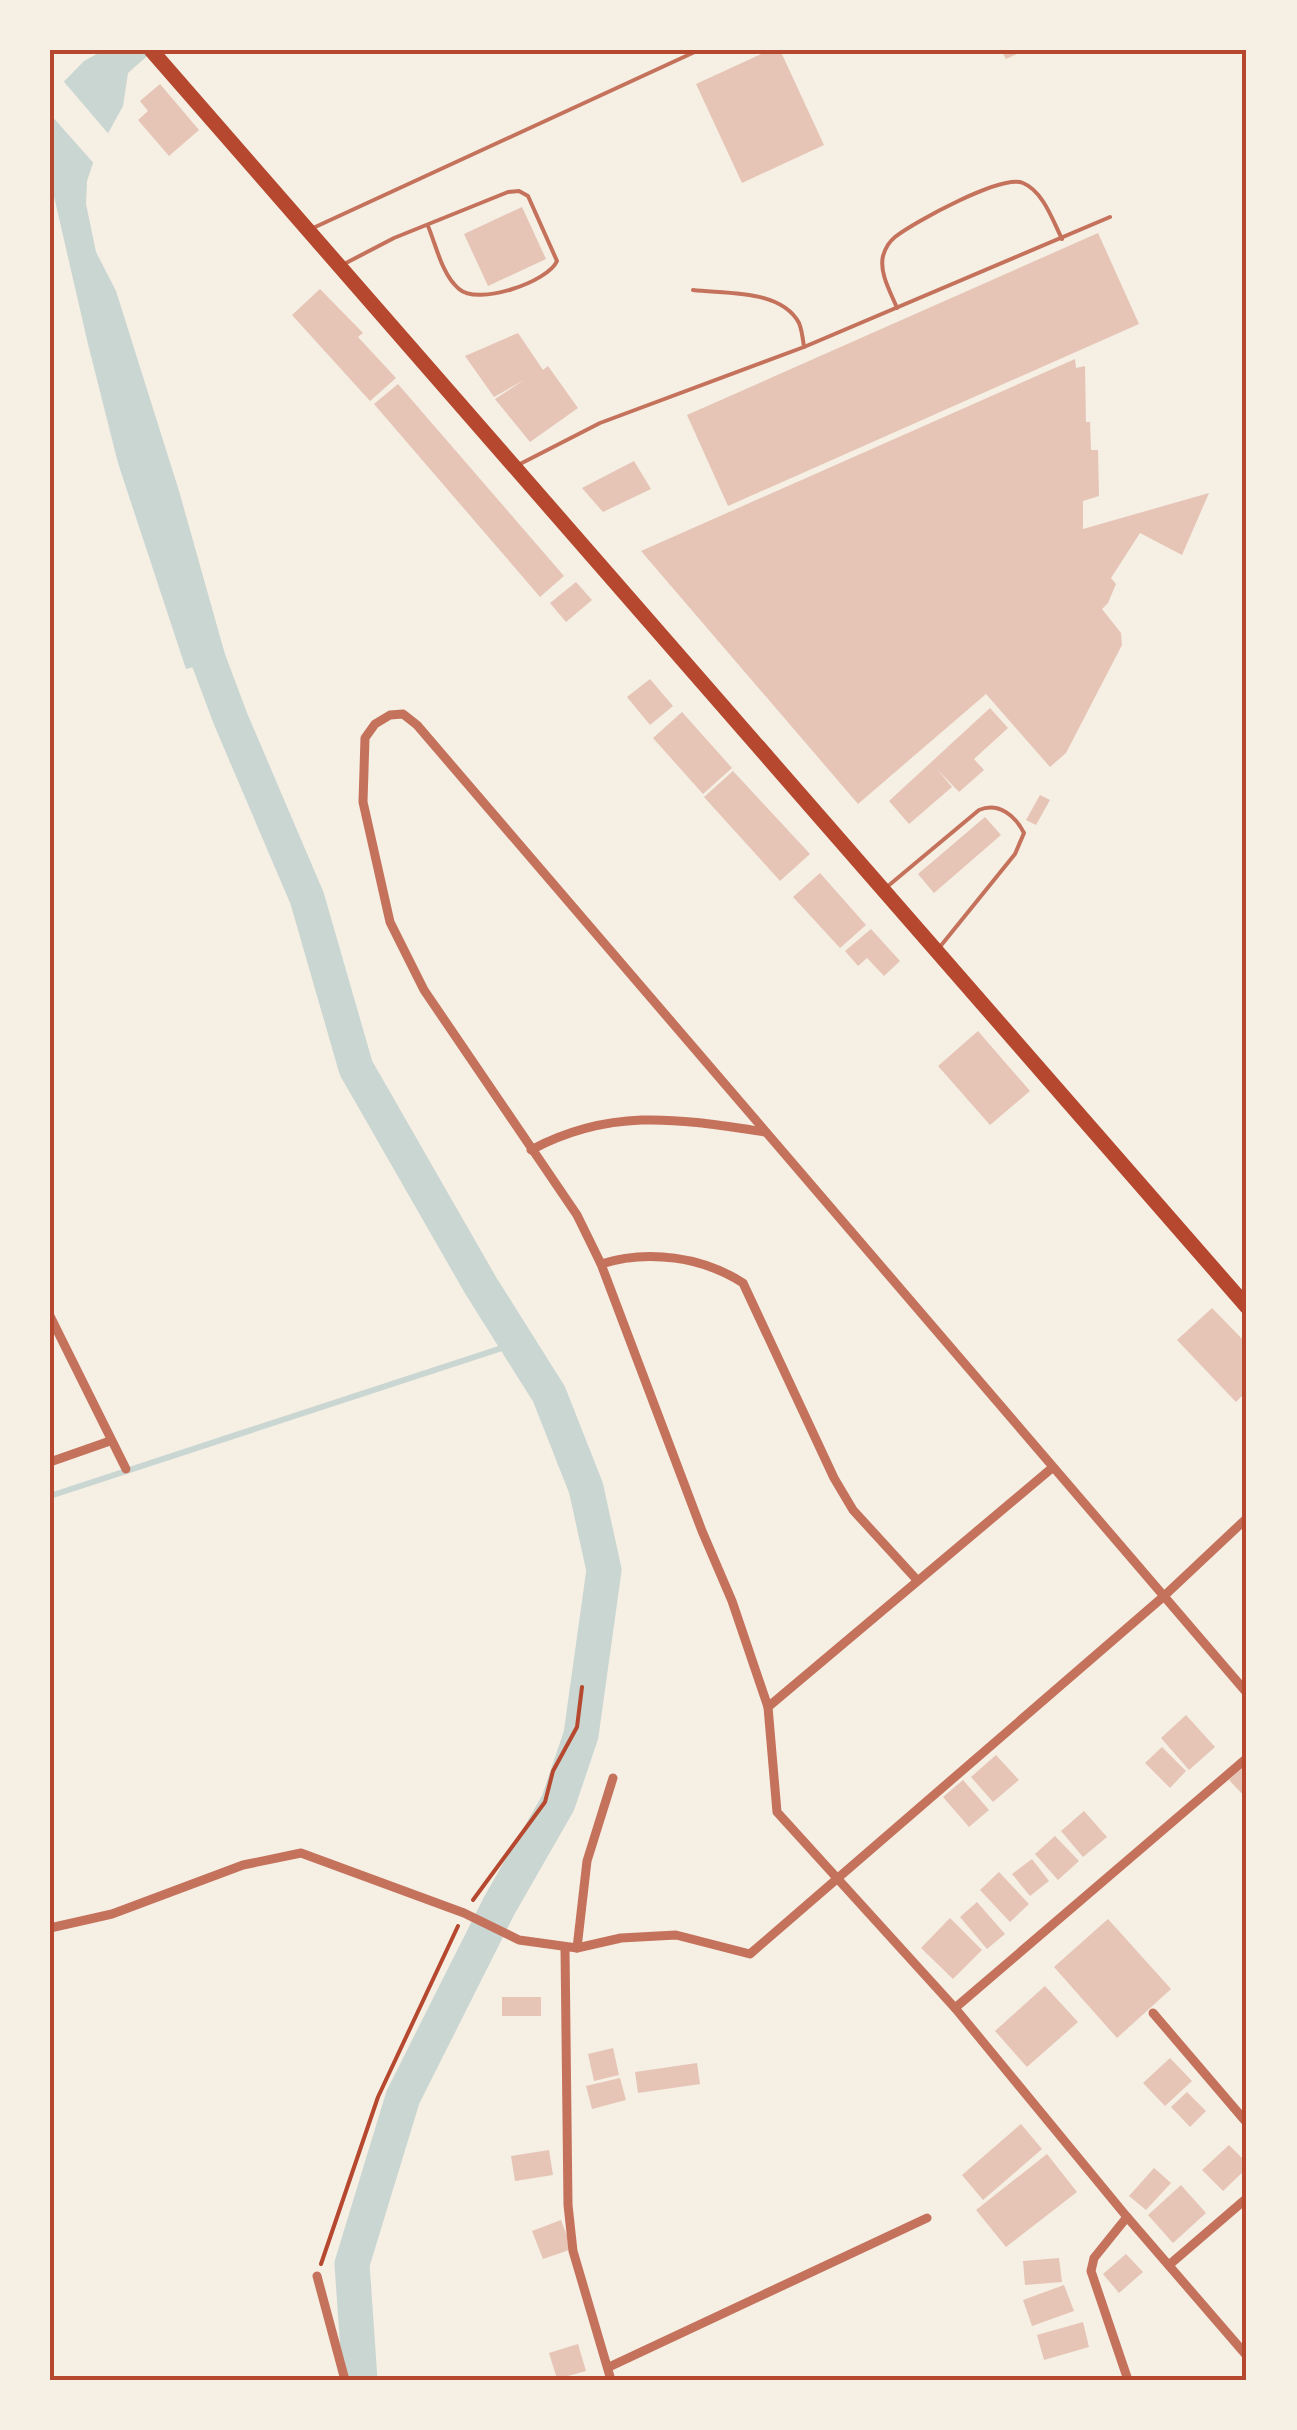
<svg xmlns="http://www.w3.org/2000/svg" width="1297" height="2430" font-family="Mulish,sans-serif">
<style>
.water{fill:#c9d6d2}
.pier{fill:#f6efe4}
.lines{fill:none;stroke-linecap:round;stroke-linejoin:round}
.stream{stroke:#c9d6d2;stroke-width:6}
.river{stroke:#c9d6d2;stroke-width:35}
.building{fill:#e6c5b7}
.path{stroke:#b5482f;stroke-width:4}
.service{stroke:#c5725c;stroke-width:4}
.minor{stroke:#c5725c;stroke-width:9}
.trunk{stroke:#b5482f;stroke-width:15}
.neatline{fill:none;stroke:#b5482f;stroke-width:4}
</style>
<rect width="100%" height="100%" fill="#f6efe4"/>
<path class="water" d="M104,50H154L128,73L123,106L95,157L87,181L86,204L96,252L116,291L179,491L226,658L186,669L118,463L88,344L50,179V96L84,61Z"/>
<path class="pier" d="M60,77L112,138L97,167L50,114V88Z"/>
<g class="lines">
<path class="stream" d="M50,1496L517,1343"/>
<path class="river" d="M193,619L231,720L307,898L356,1068L481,1286L549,1394L586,1488L604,1570L581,1735L558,1803L499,1906L403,2097L352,2264L360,2380"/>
</g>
<g class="building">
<path d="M770,50H780L824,145L742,183L696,84Z"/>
<path d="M1001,50H1026L1006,59Z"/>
<path d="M160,84L199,130L169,156L138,120L148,111L140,101Z"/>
<path d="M522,207L546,259L488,286L464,234Z"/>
<path d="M1098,233L1139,324L728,506L687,415Z"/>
<path d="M320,289L363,333L358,337L396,378L370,401L292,315Z"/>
<path d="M518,333L543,370L548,366L578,408L530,442L495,399L524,380L494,397L465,356Z"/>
<path d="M1075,359L1076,368L1085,366L1086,422H1090L1091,450H1098L1099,496L1083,501V529L1209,493L1182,555L1140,533L1111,578L1116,584L1108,603L1102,609L1121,633L1122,645L1066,753L1050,767L986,694L858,804L641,551Z"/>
<path d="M398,384L564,576L540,597L374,404Z"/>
<path d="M634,461L651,489L603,512L582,488Z"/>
<path d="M576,582L592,600L566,622L550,603Z"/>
<path d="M650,679L673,706L650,725L627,697Z"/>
<path d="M990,708L1008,728L974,759L984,770L959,792L937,769L952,787L909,824L889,801Z"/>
<path d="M682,712L732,768L703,794L653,738Z"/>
<path d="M733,771L810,854L780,881L704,797Z"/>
<path d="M1040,795L1050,800L1036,825L1026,820Z"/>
<path d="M985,817L1001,835L934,893L918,874Z"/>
<path d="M820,873L866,925L840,948L793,897Z"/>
<path d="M871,929L900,961L884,976L867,958L858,966L845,951Z"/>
<path d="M978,1031L1030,1091L990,1125L938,1066Z"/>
<path d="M1212,1308L1247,1344V1391L1236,1402L1177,1340Z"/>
<path d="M1186,1715L1215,1747L1189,1770L1161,1738Z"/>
<path d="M1162,1747L1186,1771L1170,1788L1145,1763Z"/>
<path d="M996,1755L1019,1780L993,1802L971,1777Z"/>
<path d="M1247,1764V1799L1229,1780Z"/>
<path d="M963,1780L989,1810L969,1827L943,1797Z"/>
<path d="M1084,1811L1107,1837L1083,1857L1061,1831Z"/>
<path d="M1055,1836L1079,1861L1058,1880L1035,1854Z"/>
<path d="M1032,1859L1049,1881L1030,1896L1012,1874Z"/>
<path d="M999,1872L1029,1904L1010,1922L980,1890Z"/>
<path d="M977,1902L1005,1934L987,1949L960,1917Z"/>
<path d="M950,1918L982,1950L953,1979L921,1948Z"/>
<path d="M1108,1919L1171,1989L1117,2038L1054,1967Z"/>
<path d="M1045,1986L1078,2022L1027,2067L995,2031Z"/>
<rect x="502" y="1997" width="39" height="19"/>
<path d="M613,2048L619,2075L594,2081L588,2054Z"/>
<path d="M1170,2058L1192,2081L1165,2106L1143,2083Z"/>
<path d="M697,2063L700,2084L638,2093L635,2072Z"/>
<path d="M620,2078L626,2100L592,2109L586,2086Z"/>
<path d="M1187,2092L1206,2111L1190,2127L1171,2107Z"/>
<path d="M1021,2124L1042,2149L983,2200L962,2175Z"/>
<path d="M1229,2145L1247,2163V2168L1223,2191L1202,2170Z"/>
<path d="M549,2150L553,2175L515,2181L511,2156Z"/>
<path d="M1047,2154L1077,2192L1006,2247L976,2210Z"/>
<path d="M1154,2168L1171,2183L1146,2210L1129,2196Z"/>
<path d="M1181,2185L1206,2213L1173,2243L1148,2215Z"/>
<path d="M561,2220L572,2249L543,2259L532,2231Z"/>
<path d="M1126,2254L1143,2272L1119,2293L1103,2274Z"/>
<path d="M1059,2258L1062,2282L1025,2285L1023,2261Z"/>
<path d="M1064,2285L1074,2311L1032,2326L1023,2300Z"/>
<path d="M1083,2322L1089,2347L1044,2360L1037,2335Z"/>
<path d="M578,2344L586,2371L557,2379L549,2353Z"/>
</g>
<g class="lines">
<g class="path">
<path d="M473,1900L545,1802L553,1771L577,1727L582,1687"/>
<path d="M321,2264L378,2097L458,1926"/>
</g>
<g class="service">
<path d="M313,228L699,50"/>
<path d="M346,263L394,238L508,192L519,191L528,196L557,261C548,282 478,306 459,289C442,275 436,245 428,226"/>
<path d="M693,290C725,294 781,289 799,323C802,330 803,340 804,347"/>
<path d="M897,308C891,293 879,273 883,256C885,249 890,241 895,237C914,222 1002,174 1023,183C1043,191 1053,221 1062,239"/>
<path d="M520,464L600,423L804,347L1110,217"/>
<path d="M888,886L979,810C998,802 1015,815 1024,833L1015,854L939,948"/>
</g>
<g class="minor">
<path d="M531,1150C612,1107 678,1119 765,1132"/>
<path d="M601,1264C648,1249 703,1257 743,1283L834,1478L853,1510L917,1580"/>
<path d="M50,1316L126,1469"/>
<path d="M50,1462L110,1441"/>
<path d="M1247,1693L417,725L403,714L390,715L375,724L365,738L363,802L390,922L424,990L577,1215L601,1264L702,1531L732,1601L768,1707L777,1812L955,2008L1127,2217L1247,2356"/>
<path d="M768,1707L1052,1468"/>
<path d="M50,1928L112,1914L243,1865L301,1853L464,1913L519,1940L577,1948L621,1938L676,1935L750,1954L1163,1597L1247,1518"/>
<path d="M565,1948L568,2205L573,2251L611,2380"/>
<path d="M577,1948L587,1861L613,1778"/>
<path d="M955,2008L1247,1758"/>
<path d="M1153,2013L1247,2123"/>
<path d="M1127,2217L1094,2258L1091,2271L1128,2380"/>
<path d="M1169,2265L1247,2198"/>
<path d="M317,2276L345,2380"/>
<path d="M609,2367L927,2218"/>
</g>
<path class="trunk" d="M151,50L1247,1307"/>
</g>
<rect width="1297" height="2430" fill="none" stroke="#f6efe4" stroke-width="105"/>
<rect x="52" y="52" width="1192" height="2326" class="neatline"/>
</svg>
